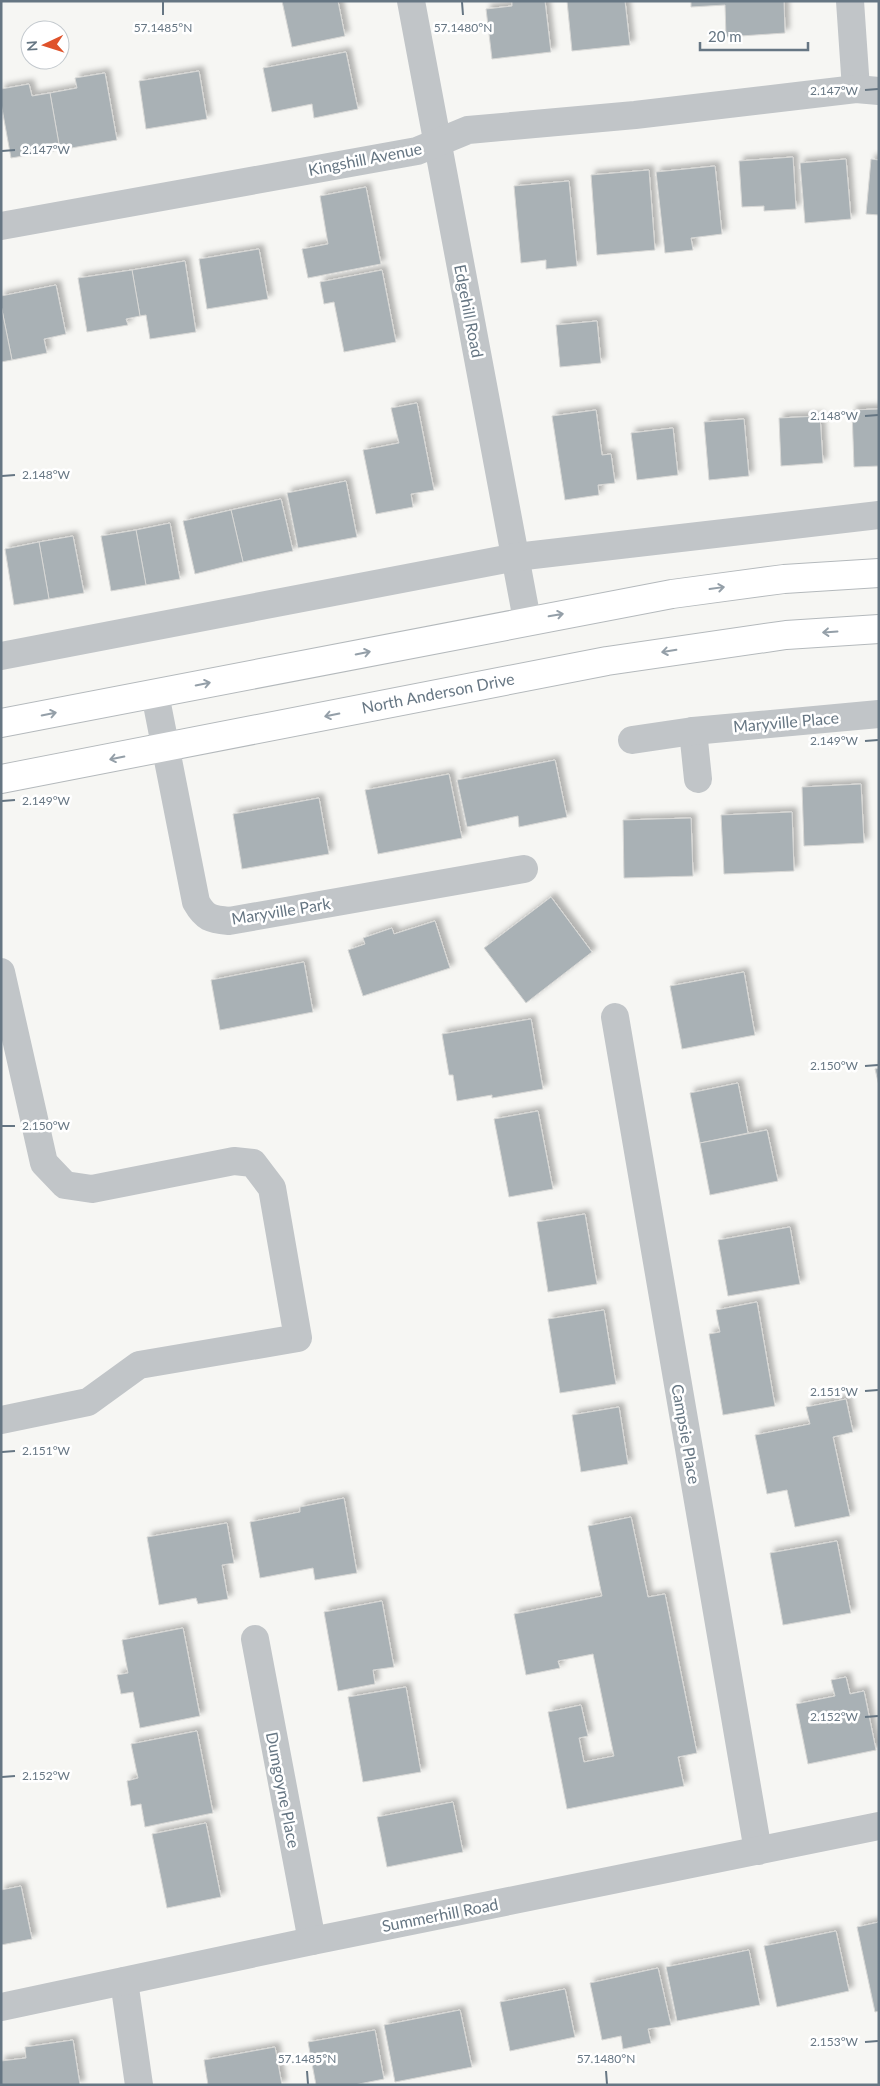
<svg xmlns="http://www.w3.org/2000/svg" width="880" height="2086" font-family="Lato,sans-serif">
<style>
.building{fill:#a9b1b5;stroke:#d7d7d5;filter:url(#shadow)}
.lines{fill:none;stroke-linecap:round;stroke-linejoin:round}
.primary-casing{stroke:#b4b9bc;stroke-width:30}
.minor{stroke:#c1c5c8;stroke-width:28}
.tertiary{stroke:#c1c5c8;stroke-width:28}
.primary{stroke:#fff;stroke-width:28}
.oneway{stroke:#949fa8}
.ticks{fill:none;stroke:#667683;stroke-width:2}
.labels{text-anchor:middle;stroke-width:5;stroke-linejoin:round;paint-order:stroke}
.street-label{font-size:16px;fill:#667683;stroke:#fff}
.ticks-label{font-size:12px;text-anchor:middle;fill:#667683;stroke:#fff;stroke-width:5;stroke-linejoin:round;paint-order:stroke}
</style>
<defs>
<filter id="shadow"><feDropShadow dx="4.5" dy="-4.5" stdDeviation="2.5" flood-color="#0004"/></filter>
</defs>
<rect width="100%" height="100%" fill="#f6f6f3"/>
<g class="building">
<path d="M282,1H338L345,36L292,47Z"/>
<path d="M512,1H545L551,52L492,59L486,9L512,6Z"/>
<path d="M567,1H625L630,45L572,51Z"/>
<path d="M691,1H784L785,33L726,37L725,5L691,7Z"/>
<path d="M346,52L358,109L314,118L312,104L272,112L263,68Z"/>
<path d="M199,71L207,119L146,129L139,81Z"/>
<path d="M105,73L117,140L60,150L50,93L77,88L75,78Z"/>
<path d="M29,84L32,96L50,93L60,150L11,158L1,103V89Z"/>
<path d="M793,157L796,209L764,211V206L742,207L739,161Z"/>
<path d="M846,159L851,219L805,223L800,163Z"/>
<path d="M871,159L879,160V215L866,214Z"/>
<path d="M715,166L722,234L691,238L693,250L665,253L656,172Z"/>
<path d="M649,170L655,250L597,255L591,175Z"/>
<path d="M569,181L577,266L546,269V260L521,263L514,186Z"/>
<path d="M366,187L381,264L308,278L302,249L328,244L320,196Z"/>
<path d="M259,249L268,299L207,309L199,259Z"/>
<path d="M185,261L196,332L150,339L146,315L140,316L132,270Z"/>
<path d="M132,270L140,316L126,319L128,325L87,332L78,278Z"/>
<path d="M382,270L396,342L344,352L334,302L324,304L320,282Z"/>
<path d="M56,285L66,334L44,339L47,353L12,360L1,305V296Z"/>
<path d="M1,305L12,360L1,362Z"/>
<path d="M597,321L601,363L560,367L556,325Z"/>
<path d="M417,403L434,490L411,494L413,507L376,514L363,450L399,443L391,408Z"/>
<path d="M879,409V466L854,467L852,410Z"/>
<path d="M596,410L602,455L611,454L615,483L598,485L599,495L565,500L552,416Z"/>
<path d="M820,416L823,463L781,466L779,418Z"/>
<path d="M744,419L749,476L709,480L704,422Z"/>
<path d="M673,428L678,475L637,480L631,433Z"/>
<path d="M346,481L357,537L298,548L287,493Z"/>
<path d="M281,499L293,551L243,562L231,510Z"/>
<path d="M231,510L243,562L195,574L183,521Z"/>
<path d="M170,523L180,579L146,585L136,530Z"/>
<path d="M136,530L146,585L111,591L101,536Z"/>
<path d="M73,536L84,593L49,599L39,542Z"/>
<path d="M39,542L49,599L14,605L5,549Z"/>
<path d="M555,760L567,817L519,827L518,816L467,827L457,780Z"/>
<path d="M449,774L462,838L378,854L365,790Z"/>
<path d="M861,784L864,843L804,846L802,787Z"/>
<path d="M319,798L329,854L242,869L233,814Z"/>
<path d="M792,812L794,871L724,874L721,815Z"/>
<path d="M691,818L693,876L624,878L623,820Z"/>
<path d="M551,897L592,952L526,1003L484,948Z"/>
<path d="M435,921L450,968L363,996L348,950L365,944L363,938L392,928L394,934Z"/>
<path d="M304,962L313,1012L220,1030L211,980Z"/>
<path d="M744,972L755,1035L682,1049L670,986Z"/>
<path d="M531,1019L543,1089L492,1098V1095L457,1101L453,1075H449L442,1034Z"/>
<path d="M879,1068V1086L875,1069Z"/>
<path d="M738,1083L748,1133L700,1143L690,1093Z"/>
<path d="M538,1111L553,1189L509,1197L494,1119Z"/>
<path d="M767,1130L778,1181L710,1195L700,1143Z"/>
<path d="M585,1214L597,1284L548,1292L537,1222Z"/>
<path d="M790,1227L800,1284L728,1296L718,1240Z"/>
<path d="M757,1302L775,1406L723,1415L709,1334L720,1332L716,1310Z"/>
<path d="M604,1310L616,1384L560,1393L548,1319Z"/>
<path d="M846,1399L853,1432L833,1437L850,1516L795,1527L787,1490L767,1494L755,1435L810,1424L806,1407Z"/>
<path d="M619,1407L628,1464L581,1472L572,1415Z"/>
<path d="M344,1498L357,1573L315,1580L313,1568L260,1578L250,1522L300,1512V1507Z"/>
<path d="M631,1517L648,1597L665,1594L697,1753L678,1757L684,1786L567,1809L548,1712L581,1705L588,1736L579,1738L584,1762L614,1756L593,1654L558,1661L560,1668L526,1675L514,1614L602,1596L588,1526Z"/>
<path d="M227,1523L234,1563L222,1565L228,1599L198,1604L196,1598L159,1605L147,1537Z"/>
<path d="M837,1541L851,1613L783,1625L770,1553Z"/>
<path d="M382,1601L394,1667L373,1670L375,1684L338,1691L324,1612Z"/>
<path d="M183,1628L200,1716L140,1728L133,1692L121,1694L117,1675L128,1673L122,1640Z"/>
<path d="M846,1677L850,1694L864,1691L876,1750L808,1764L796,1704L835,1696L831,1680Z"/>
<path d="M406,1687L421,1772L363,1782L348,1697Z"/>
<path d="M197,1731L213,1813L145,1827L141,1804L131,1806L127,1781L138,1778L131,1744Z"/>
<path d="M453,1802L463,1852L387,1867L377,1817Z"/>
<path d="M206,1823L221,1897L167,1908L152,1834Z"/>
<path d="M21,1886L32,1939L1,1945V1890Z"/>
<path d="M879,1922V2011L875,2012L857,1927Z"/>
<path d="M836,1931L849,1991L777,2007L764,1946Z"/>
<path d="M749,1950L760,2005L677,2021L666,1967Z"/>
<path d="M658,1968L671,2025L648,2029L651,2043L623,2049L621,2036L602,2040L590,1983Z"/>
<path d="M565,1989L575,2037L510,2051L500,2002Z"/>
<path d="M460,2010L472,2067L395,2082L384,2025Z"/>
<path d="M375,2030L384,2079L354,2085H316L308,2042Z"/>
<path d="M73,2040L80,2085H1V2061L26,2058L25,2047Z"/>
<path d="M275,2047L282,2085H208L204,2060Z"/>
</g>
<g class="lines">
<g class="primary-casing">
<g id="primary">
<path d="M1,723L672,594L784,579L879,573"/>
<path d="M1,779L607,661L786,635L879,629"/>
</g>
</g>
<g class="minor">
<path d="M411,1L527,620"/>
<path d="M850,1L856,89"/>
<path d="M1,226L417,151L468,130L635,115L856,89L879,91"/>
<path d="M1,656L516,557L879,515"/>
<path d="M155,694L196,902C205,918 210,919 229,921L524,869"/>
<path d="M693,731L698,779"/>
<path d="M632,740L693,731L879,714"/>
<path d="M1,972L44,1163L65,1185L92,1189L234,1161L253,1163L272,1188L298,1338L139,1365L88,1402L1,1420"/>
<path d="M615,1017L758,1851"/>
<path d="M255,1639L312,1941"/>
<path d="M124,1981L139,2085"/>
</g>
<path class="tertiary" d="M1,2007L312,1941L879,1826"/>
<use href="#primary" class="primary"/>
</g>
<defs><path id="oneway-shaft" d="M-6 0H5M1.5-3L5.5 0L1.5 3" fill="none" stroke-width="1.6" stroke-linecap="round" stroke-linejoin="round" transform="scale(1.25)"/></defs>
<g class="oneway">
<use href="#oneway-shaft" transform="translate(717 588) rotate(-8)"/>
<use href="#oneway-shaft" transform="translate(556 615) rotate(-10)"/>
<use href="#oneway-shaft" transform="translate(830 632) rotate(176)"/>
<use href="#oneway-shaft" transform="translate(669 651) rotate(171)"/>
<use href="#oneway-shaft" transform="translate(363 653) rotate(-11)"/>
<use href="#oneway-shaft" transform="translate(203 684) rotate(-11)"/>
<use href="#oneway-shaft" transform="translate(49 714) rotate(-11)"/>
<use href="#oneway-shaft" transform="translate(332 715) rotate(169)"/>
<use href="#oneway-shaft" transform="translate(117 758) rotate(169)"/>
</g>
<path class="ticks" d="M163,2V15M462,2L463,15M865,90L878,89M2,151L15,150M865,416L878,415M2,476L15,475M865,741L878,740M2,801L15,800M865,1066L878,1065M2,1126H15M865,1391L878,1390M2,1452L15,1451M865,1717L878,1716M2,1777L15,1776M865,2042L878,2041M307,2071L308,2084M606,2071L607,2084"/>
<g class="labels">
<g class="street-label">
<text transform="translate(365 159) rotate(-11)" y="6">Kingshill Avenue</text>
<text transform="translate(469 311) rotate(79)" y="6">Edgehill Road</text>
<text transform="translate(438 693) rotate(-11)" y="6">North Anderson Drive</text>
<text transform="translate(786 722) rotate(-5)" y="6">Maryville Place</text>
<text transform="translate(281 911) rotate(-9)" y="6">Maryville Park</text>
<text transform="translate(686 1434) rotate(80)" y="6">Campsie Place</text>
<text transform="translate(283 1790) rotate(79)" y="6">Dumgoyne Place</text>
<text transform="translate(440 1915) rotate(-11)" y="6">Summerhill Road</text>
</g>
</g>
<g class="ticks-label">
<text x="163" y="32">57.1485°N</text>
<text x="463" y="32">57.1480°N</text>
<text x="834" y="95">2.147°W</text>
<text x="46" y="154">2.147°W</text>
<text x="834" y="420">2.148°W</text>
<text x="46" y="479">2.148°W</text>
<text x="834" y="745">2.149°W</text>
<text x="46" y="805">2.149°W</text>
<text x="834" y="1070">2.150°W</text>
<text x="46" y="1130">2.150°W</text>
<text x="834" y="1396">2.151°W</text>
<text x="46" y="1455">2.151°W</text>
<text x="834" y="1721">2.152°W</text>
<text x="46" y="1780">2.152°W</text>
<text x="834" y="2046">2.153°W</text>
<text x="307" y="2063">57.1485°N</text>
<text x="606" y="2063">57.1480°N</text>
</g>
<rect width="880" height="2086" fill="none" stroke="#667683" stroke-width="5"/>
<g transform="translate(45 45) rotate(266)"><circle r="24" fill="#ffffff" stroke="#c2c8cd"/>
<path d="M0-4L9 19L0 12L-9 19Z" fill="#df522a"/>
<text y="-8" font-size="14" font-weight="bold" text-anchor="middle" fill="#667683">N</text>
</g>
<path d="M700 42v8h108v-8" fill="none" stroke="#667683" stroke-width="2.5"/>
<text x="708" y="42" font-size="15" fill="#667683" stroke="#ffffff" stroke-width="4" paint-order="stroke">20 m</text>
</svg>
